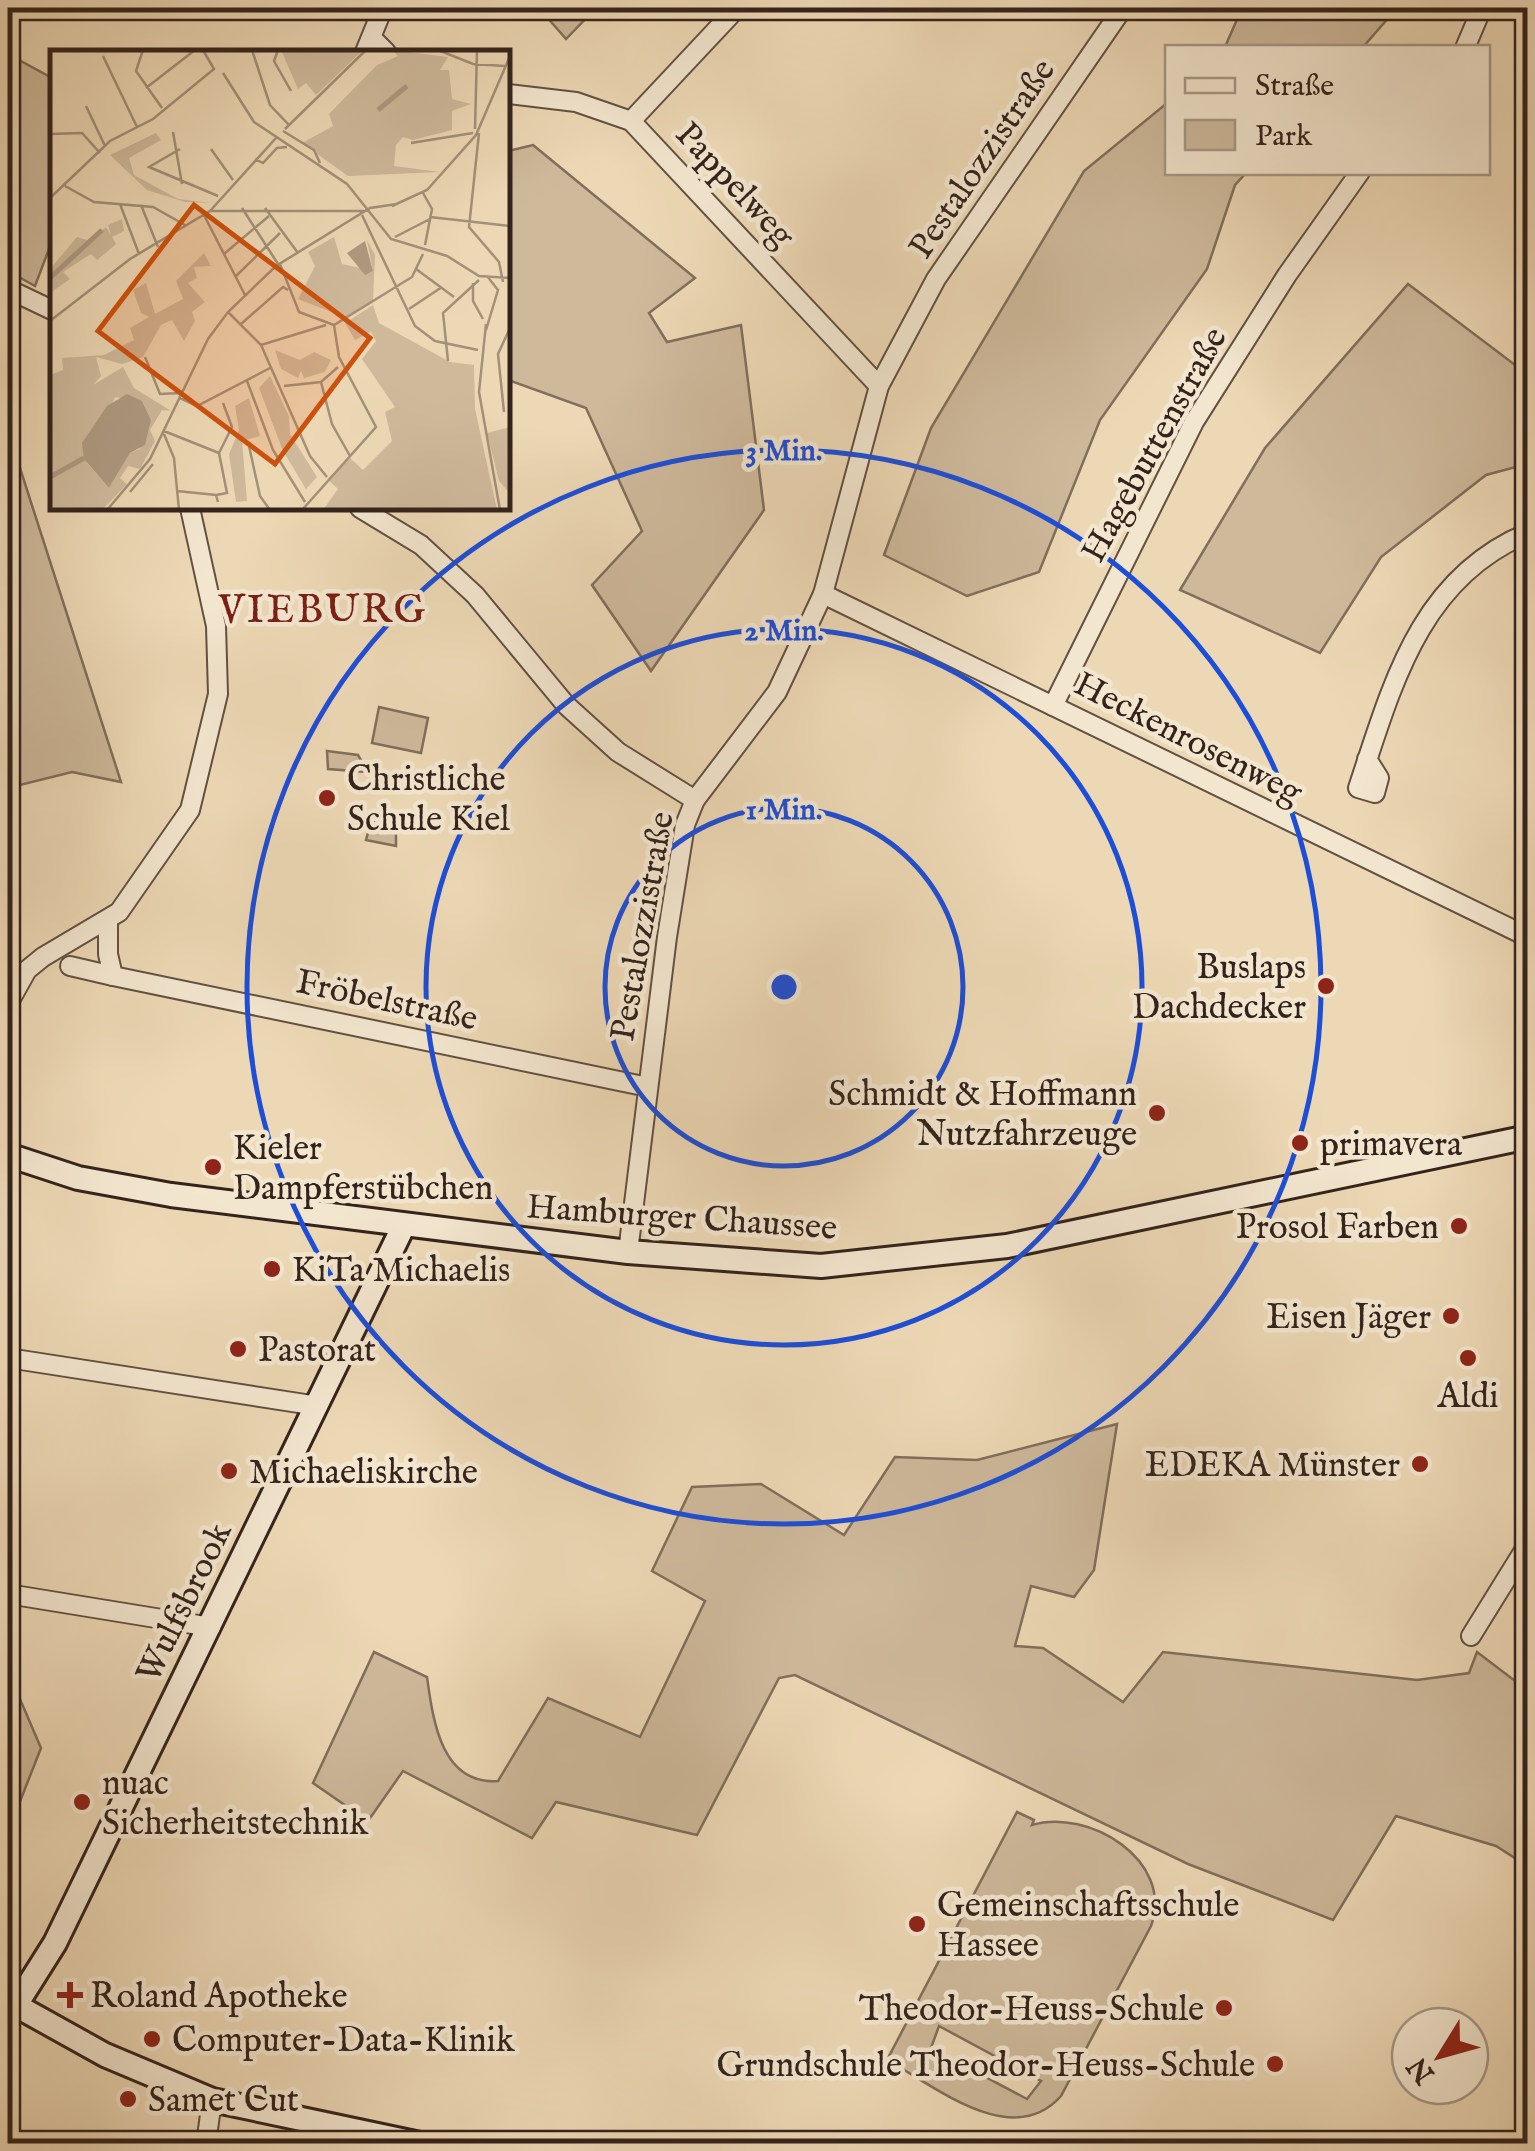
<svg xmlns="http://www.w3.org/2000/svg" width="1535" height="2151" font-family="'IM FELL English',serif">
<style>
.green{fill:#ceb99b;stroke:#816e5c;stroke-width:2.5;fill-rule:evenodd}
.lines{fill:none;stroke-linecap:round;stroke-linejoin:round}
.street-casing{stroke:#625042;stroke-width:22}
.secondary-casing{stroke:#34231c;stroke-width:28}
.street{stroke:#f3e6cf;stroke-width:18}
.secondary{stroke:#f3e6cf;stroke-width:22}
.ring{fill:none;stroke:#1d4ed8;stroke-width:5}
.poi-dot{fill:#8f2418;stroke:#f3e6cf;stroke-width:4}
.labels{text-anchor:middle;stroke-width:9;stroke-linejoin:round;paint-order:stroke}
.street-label{font-size:35px;fill:#34231c;stroke:#f3e6cf}
.poi-label{font-size:35px;fill:#34231c;stroke:#f3e6cf;text-anchor:start}
.quarter-label{font-size:40px;letter-spacing:2.5px;fill:#7a1f14;stroke:#f3e6cf}
.inset-river{fill:none;stroke:#ae9a81;stroke-width:5}
.inset-road{fill:none;stroke:#a39078;stroke-width:2.5}
.view{fill:#cd510e;fill-opacity:0.15;stroke:#cd510e;stroke-width:5}
.inset-edge{fill:none;stroke:#34231c;stroke-width:5}
.centre{fill:#1d4ed8;stroke:#f3e6cf;stroke-width:5}
.ring-label{font-size:30px;text-anchor:middle;font-weight:bold;fill:#1d4ed8;stroke:#f3e6cf;stroke-width:9;stroke-linejoin:round;paint-order:stroke}
</style>
<rect width="100%" height="100%" fill="#edd8b5"/>
<filter id="stains"><feTurbulence type="fractalNoise" baseFrequency=".002" numOctaves="4"/><feColorMatrix values="0 0 0 0 .2 0 0 0 0 .09 0 0 0 0 .02 0 0 0 .5 -.17"/></filter>
<radialGradient id="worn" r=".72"><stop offset=".6" stop-color="#630" stop-opacity="0"/><stop offset="1" stop-color="#630" stop-opacity=".3"/></radialGradient>
<g class="green">
<path d="M550,8H596L566,39L546,16Z"/>
<path d="M1242,8H1397L1363,47H1225Z"/>
<path d="M8,54L52,78V241L35,286L8,271Z"/>
<path d="M1167,103L1168,172L1246,173L1235,185L1207,269L1100,420L1039,572L967,596L884,555L931,428L1084,171Z"/>
<path d="M533,145L695,278L649,313L667,342L741,325L764,510L651,671L592,585L642,531L586,408L508,380V151Z"/>
<path d="M1408,284L1527,374V464L1486,475L1381,557L1320,653L1180,590L1265,448Z"/>
<path d="M8,401L19,465L121,782L72,772L8,788Z"/>
<path d="M379,707L428,718L421,753L372,743Z"/>
<path d="M327,751L358,755L368,772L328,769Z"/>
<path d="M371,821L396,827V846L366,840Z"/>
<path d="M1117,1424L1094,1570L1074,1597L1031,1586L1015,1646L1043,1648L1123,1702L1163,1652L1417,1680L1469,1673L1477,1652L1527,1690V1866L1496,1846L1396,1816L1333,1920L1188,1864L795,1675L779,1678L697,1835L556,1802L532,1838L403,1771L368,1821L313,1783L374,1652L427,1677C433,1720 441,1785 498,1781L548,1698L640,1737L705,1601L652,1571L692,1487L761,1484L844,1535L895,1457L977,1460Z"/>
<path d="M8,1684L14,1685L41,1748L8,1832Z"/>
<path d="M1017,1812L1034,1820L1032,1825C1088,1808 1175,1860 1151,1926L1061,2096C1012,2151 935,2086 887,2060ZM939,2026L1041,2081L1027,2099L931,2048Z"/>
</g>
<g class="lines">
<g class="street-casing">
<g id="street">
<path d="M372,38L386,52"/>
<path d="M1465,48L1482,8"/>
<path d="M365,52L383,8"/>
<path d="M508,94L576,102L631,121L879,386"/>
<path d="M631,121L737,8"/>
<path d="M8,289L52,310"/>
<path d="M360,508L421,545L475,595L566,705L618,752L695,800"/>
<path d="M823,594L1528,937"/>
<path d="M1053,706L1194,422L1287,275L1360,172"/>
<path d="M1367,759L1379,778L1375,793L1358,788C1392,686 1419,578 1528,533"/>
<path d="M108,921V954L113,976L648,1087"/>
<path d="M70,966L113,976"/>
<path d="M8,1004L27,970L43,957L119,912L190,810L218,694L216,626L190,508"/>
<path d="M628,1252L667,937L685,825L695,800L777,692L823,594L879,386L936,279L1123,8"/>
<path d="M8,1358L318,1406"/>
<path d="M8,1594L211,1627"/>
<path d="M1471,1636L1528,1544"/>
<path d="M206,2144L212,2100"/>
</g>
</g>
<g class="secondary-casing">
<g id="secondary">
<path d="M8,1155L78,1178L171,1195L628,1252L821,1266L1007,1246L1528,1137"/>
<path d="M8,2001L105,2055L212,2100L420,2144"/>
<path d="M16,2005L55,1943L404,1225"/>
</g>
</g>
<use href="#street" class="street"/>
<use href="#secondary" class="secondary"/>
</g>
<g class="ring">
<circle cx="784" cy="987" r="179"/>
<circle cx="784" cy="987" r="358"/>
<circle cx="784" cy="987" r="537"/>
</g>
<g class="poi-dot">
<circle cx="327" cy="798" r="10"/>
<circle cx="1326" cy="986" r="10"/>
<circle cx="1157" cy="1113" r="10"/>
<circle cx="1300" cy="1143" r="10"/>
<circle cx="213" cy="1167" r="10"/>
<circle cx="1459" cy="1226" r="10"/>
<circle cx="272" cy="1269" r="10"/>
<circle cx="1451" cy="1316" r="10"/>
<circle cx="238" cy="1349" r="10"/>
<circle cx="1468" cy="1358" r="10"/>
<circle cx="1420" cy="1464" r="10"/>
<circle cx="229" cy="1471" r="10"/>
<circle cx="82" cy="1802" r="10"/>
<circle cx="917" cy="1924" r="10"/>
<path d="M65 1980h10v10h10v10h-10v10h-10v-10h-10v-10h10z"/>
<circle cx="1224" cy="2008" r="10"/>
<circle cx="152" cy="2039" r="10"/>
<circle cx="1275" cy="2064" r="10"/>
<circle cx="128" cy="2099" r="10"/>
</g>
<g class="labels">
<g class="street-label">
<text transform="translate(981 158) rotate(-56)" y="12">Pestalozzistraße</text>
<text transform="translate(736 184) rotate(47)" y="12">Pappelweg</text>
<text transform="translate(1153 444) rotate(-61)" y="12">Hagebuttenstraße</text>
<text transform="translate(1189 737) rotate(27)" y="12">Heckenrosenweg</text>
<text transform="translate(641 926) rotate(-80)" y="12">Pestalozzistraße</text>
<text transform="translate(387 999) rotate(12)" y="12">Fröbelstraße</text>
<text transform="translate(682 1216) rotate(4)" y="12">Hamburger Chaussee</text>
<text transform="translate(183 1602) rotate(-64)" y="12">Wulfsbrook</text>
</g>
<g class="poi-label">
<text x="347" y="790">Christliche<tspan x="347" dy="40">Schule Kiel</tspan></text>
<text x="1306" y="978" text-anchor="end">Buslaps<tspan x="1306" dy="40">Dachdecker</tspan></text>
<text x="1137" y="1105" text-anchor="end">Schmidt &amp; Hoffmann<tspan x="1137" dy="40">Nutzfahrzeuge</tspan></text>
<text x="1320" y="1155">primavera</text>
<text x="233" y="1159">Kieler<tspan x="233" dy="40">Dampferstübchen</tspan></text>
<text x="1439" y="1238" text-anchor="end">Prosol Farben</text>
<text x="292" y="1281">KiTa Michaelis</text>
<text x="1431" y="1328" text-anchor="end">Eisen Jäger</text>
<text x="258" y="1361">Pastorat</text>
<text x="1468" y="1407" text-anchor="middle">Aldi</text>
<text x="1400" y="1476" text-anchor="end">EDEKA Münster</text>
<text x="249" y="1483">Michaeliskirche</text>
<text x="102" y="1794">nuac<tspan x="102" dy="40">Sicherheitstechnik</tspan></text>
<text x="937" y="1916">Gemeinschaftsschule<tspan x="937" dy="40">Hassee</tspan></text>
<text x="90" y="2007">Roland Apotheke</text>
<text x="1204" y="2020" text-anchor="end">Theodor-Heuss-Schule</text>
<text x="172" y="2051">Computer-Data-Klinik</text>
<text x="1255" y="2076" text-anchor="end">Grundschule Theodor-Heuss-Schule</text>
<text x="148" y="2111">Samet Cut</text>
</g>
<g class="quarter-label">
<text x="323" y="622">VIEBURG</text>
</g>
</g>
<g transform="translate(50 50)">
<rect width="460" height="460" fill="#edd8b5"/>
<path d="M231,0H313L266,45L256,33L248,39ZM342,0L398,7L390,20H399L402,49L421,54L402,61V80L363,90L353,87L346,95L344,116L390,122L298,126L252,93L283,76L279,64L327,15L348,6ZM106,83L111,90L79,108L84,125L128,149L161,153L135,152L97,140L60,105ZM72,169L74,181L62,187L66,194L47,210L41,204L13,222L20,229L0,243V219L27,187L40,191L56,177L61,185L58,175ZM284,187L292,214L323,221L317,190L325,205L323,251L297,268L248,249L265,216L258,202ZM154,203L161,216L144,217L147,228L138,233L155,252L142,262L145,271L134,291L122,270L111,275L93,307L72,314L46,307L51,326L43,335L73,317L84,338L121,361L112,360L100,380L105,391L90,419L78,416L70,428L77,434L52,460H0V325L13,320L12,308L54,305L84,290L80,278L99,267L91,263L83,240L96,233L105,264L133,249L126,231ZM65,347L92,351L101,370L90,399L80,403L59,438L37,413ZM323,255L329,273L400,312L424,315L425,359L447,460H273L288,439L277,429L300,408L313,420L342,391L335,362L345,357L312,309L326,291L321,282L305,290L295,273ZM225,300L250,310L264,302L281,310L275,322L254,328L251,321L248,328L231,319ZM220,326L239,366L240,384L267,427L256,439L233,401L209,338ZM199,348L210,386L192,391L197,451L186,452L179,404L189,380L185,356ZM460,377V444L449,431L437,383Z" fill="#ceb99b" fill-rule="evenodd"/>
<path d="M315,191L323,221L315,225L297,203ZM77,344L92,351L101,370L95,395L80,403L59,438L34,409L32,393L57,356Z" fill="#ae9a81"/>
<path class="inset-river" d="M328,60L357,36M0,228L52,180M0,427L34,408"/>
<path class="inset-road" d="M93,0L86,21L112,58M202,0L220,55L239,75M228,0L224,11L241,41M388,0L423,14L455,16M53,6L87,77M173,23L204,72L297,134L341,189L397,206L429,226L460,228M96,38L145,0M36,56L55,96M235,79L316,0M425,79L427,0M233,81L264,100L270,113M123,82L132,134M429,83L419,177L449,212L453,232M0,84L32,83L50,103M361,93L423,83M130,99L99,117L168,146M161,99L183,130M205,109L213,113L227,98L237,97M15,136L44,152L103,157L135,175M373,143L382,159L375,195M0,148L60,91L103,69L164,19L153,0M70,154L89,204M91,155L108,197M342,156L377,140L426,85L460,6M192,158L228,214M215,158L248,203M160,161L226,88M154,165L195,245M312,165L365,276L385,291L428,300M380,167L460,176M345,187L380,169M174,204L219,166M230,214L249,262L284,275L362,227L373,204M366,219L404,247M185,227L230,183M423,233V251L433,269M359,259L392,237M178,262L211,295L260,406L277,427M0,271L80,209L160,161H314M191,274L233,237L238,240M436,274L429,342L450,460M436,280L448,240L437,226M211,295L276,275M95,307L110,344L131,343M398,311L393,263L429,230M197,331L223,400L255,452M271,332L282,374L300,406M234,336L271,332L288,317M130,348L147,356L220,318M454,362L448,304L460,278M114,381L169,403L177,443L166,445L168,452M114,384L124,408L129,460M199,396L210,446L220,460M169,403L182,377L173,353M127,441L166,445M80,442L103,414M57,460L100,409L158,289L178,262L226,216L320,158L347,154M252,460L326,377L289,307L284,275"/>
<path class="view" d="M144,155L320,288L225,414L48,281Z"/>
<rect width="460" height="460" class="inset-edge"/>
</g>
<circle cx="784" cy="987" r="15" class="centre"/>
<g class="ring-label">
<text x="784" y="460">3 Min.</text>
<text x="784" y="640">2 Min.</text>
<text x="784" y="819">1 Min.</text>
</g>
<rect width="1535" height="2151" fill="none" stroke="#edd8b5" stroke-width="40"/>
<rect x="10" y="10" width="1515" height="2131" fill="none" stroke="#34231c" stroke-width="5"/>
<rect x="20" y="20" width="1495" height="2111" fill="none" stroke="#34231c" stroke-width="2.5"/>
<rect x="1165" y="45" width="325" height="130" fill="#f3e6cf" stroke="#a79887" stroke-width="2.5"/>
<rect x="1185" y="78" width="50" height="15" fill="#f3e6cf" stroke="#a79887" stroke-width="2.5"/>
<text x="1255" y="95" font-size="30" fill="#34231c">Straße</text>
<rect x="1185" y="120" width="50" height="30" fill="#ceb99b" stroke="#a79887" stroke-width="2.5"/>
<text x="1255" y="145" font-size="30" fill="#34231c">Park</text>
<g transform="translate(1440 2056) rotate(233)"><circle r="48" fill="#f3e6cf" stroke="#a79887" stroke-width="2.5"/>
<path d="M0-8L18 38L0 25L-18 38Z" fill="#8f2418"/>
<text y="-15" font-size="28" font-weight="bold" text-anchor="middle" fill="#34231c">N</text>
</g>
<rect width="100%" height="100%" filter="url(#stains)"/>
<rect width="100%" height="100%" fill="url(#worn)"/>
</svg>
